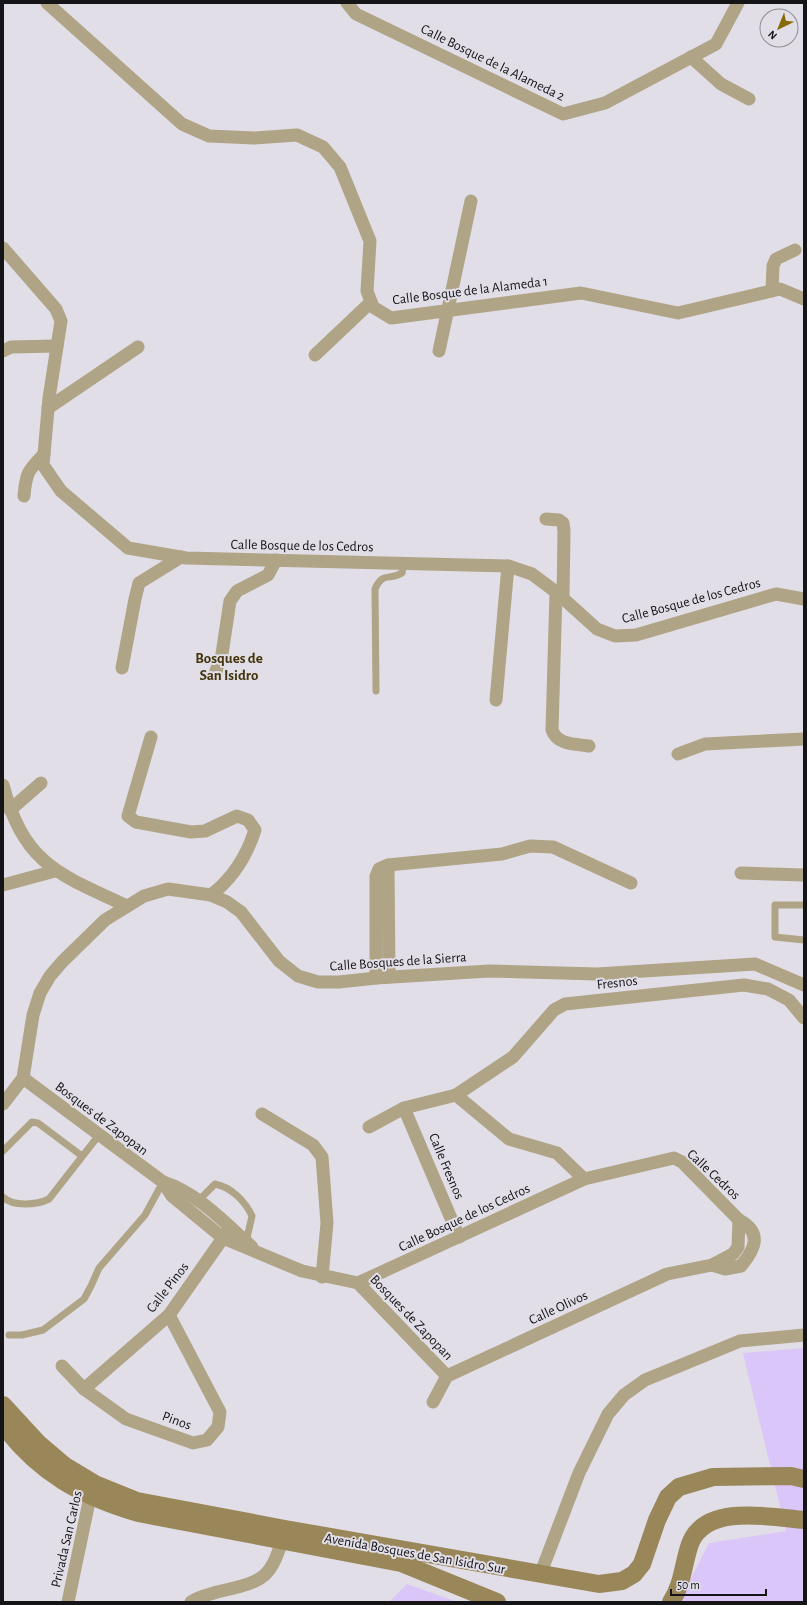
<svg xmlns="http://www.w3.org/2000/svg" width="807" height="1605" font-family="'Alegreya Sans',sans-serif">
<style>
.green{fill:#dac6f9}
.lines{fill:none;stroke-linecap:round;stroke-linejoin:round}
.lane{stroke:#b0a486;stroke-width:7}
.street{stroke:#b0a486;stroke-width:13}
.secondary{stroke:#998659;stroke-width:18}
.labels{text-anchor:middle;stroke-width:4;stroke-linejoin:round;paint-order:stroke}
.street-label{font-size:14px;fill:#151417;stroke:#e1dee7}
.neighbourhood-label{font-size:15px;font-weight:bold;fill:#43340a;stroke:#e1dee7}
</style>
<rect width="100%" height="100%" fill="#e1dee7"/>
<g class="green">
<path d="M804,1348V1602H679L709,1543L786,1531L743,1353Z"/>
<path d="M407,1584L457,1602H389Z"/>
</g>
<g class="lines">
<g class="lane">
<path d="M376,691L375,589C383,571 389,581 402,573L404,563"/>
<path d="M804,905H775V937L804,940"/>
<path d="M3,1151L32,1122L38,1123L82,1156"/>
<path d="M3,1197C13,1207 37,1205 49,1199L99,1135"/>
<path d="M198,1201L215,1184C231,1187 245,1201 252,1216L246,1242"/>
<path d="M9,1335H22L43,1330L84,1299L91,1286L99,1268L145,1215L163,1182"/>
</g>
<g class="street">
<path d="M47,3L182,124L209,136L254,138L297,135L323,147L340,167L370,241L367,291L373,307L391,318L581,293L678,313L780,289L804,299"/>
<path d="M347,3L356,14L563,114L605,103L716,44L738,3"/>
<path d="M691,57L721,84L749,99"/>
<path d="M3,248L56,309L61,321L49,398L43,465L61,491L128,548L186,558L508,566L532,574L556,592L597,629L615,636L636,635L776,594L804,599"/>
<path d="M772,291L773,266L776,259L795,250"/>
<path d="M3,351L11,347L57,346"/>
<path d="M439,351L471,201"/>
<path d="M315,355L371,302"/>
<path d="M48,408L138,347"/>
<path d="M24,496C26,472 28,471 44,454"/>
<path d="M546,519L559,520L563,523L564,531L563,598"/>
<path d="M556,592L552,730C557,745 576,744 589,746"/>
<path d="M122,668L135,599L139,583L181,557"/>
<path d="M215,674L222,654L230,601L237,591L268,575L276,560"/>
<path d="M496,700L508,566"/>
<path d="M151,737L128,816L136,822L191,832L205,831L237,816L248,820L255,830C247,855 232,879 211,895"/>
<path d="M678,754L705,744L804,739"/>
<path d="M3,785C24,864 58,874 127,906"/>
<path d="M10,810L41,783"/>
<path d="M388,865L389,977"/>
<path d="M741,873L804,875"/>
<path d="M3,885L55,871"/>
<path d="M376,978V876L379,869L388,865L502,854L530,846L553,847L631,883"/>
<path d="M23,1078L163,1182L172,1196L223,1238L302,1271L358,1283L447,1376"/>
<path d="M456,1095L509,1139L557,1153L584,1179"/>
<path d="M3,1104L23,1078L33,1015L40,993L50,976L62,962L105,920L144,896L168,889L211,895L227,902L241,912L279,961L298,976L318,982H339L376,978L489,971L597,974L755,964L804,985"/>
<path d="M404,1108L459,1237"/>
<path d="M262,1114L313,1145L322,1157L327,1223L322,1277"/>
<path d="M369,1127L404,1108L456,1095L513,1057L554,1010L565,1004L744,985L768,989L789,1000L804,1018"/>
<path d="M163,1182C198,1193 225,1223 252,1247"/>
<path d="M358,1283L584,1179L674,1158L682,1162L739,1220C763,1233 755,1249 741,1266L725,1269L712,1265"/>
<path d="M62,1366L84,1389L126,1419L193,1443L207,1440L218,1427L220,1412L169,1315"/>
<path d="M84,1389L169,1315L230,1228"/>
<path d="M433,1402L447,1376L667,1274L712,1265L733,1254L738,1247L739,1220"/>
<path d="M540,1575L579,1473L608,1414L624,1395L645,1380L740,1341L804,1335"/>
<path d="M68,1602L90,1497L94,1488"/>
<path d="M191,1602C199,1596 208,1595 217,1592C263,1581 271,1581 284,1533"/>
</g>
<g class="secondary">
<path d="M3,1405L38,1443L65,1466L95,1484L137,1501L285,1529L599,1584L622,1581L634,1574L642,1564L657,1520L668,1497L679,1487L713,1477L791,1476L804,1479"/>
<path d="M3,1425C39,1473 81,1496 138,1513L401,1563L497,1602"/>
<path d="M671,1602C683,1584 683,1564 690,1544C705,1503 771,1517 804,1520"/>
</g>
</g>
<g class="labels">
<g class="street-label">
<text transform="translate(493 62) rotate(26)" y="5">Calle Bosque de la Alameda 2</text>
<text transform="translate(470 290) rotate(-7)" y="5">Calle Bosque de la Alameda 1</text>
<text transform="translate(302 545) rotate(1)" y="5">Calle Bosque de los Cedros</text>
<text transform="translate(691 600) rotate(-15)" y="5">Calle Bosque de los Cedros</text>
<text transform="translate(398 961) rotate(-4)" y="5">Calle Bosques de la Sierra</text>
<text transform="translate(617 982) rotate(-6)" y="5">Fresnos</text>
<text transform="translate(102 1118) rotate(37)" y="5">Bosques de Zapopan</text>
<text transform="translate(447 1166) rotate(67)" y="5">Calle Fresnos</text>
<text transform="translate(714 1174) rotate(43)" y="5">Calle Cedros</text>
<text transform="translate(464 1217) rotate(-25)" y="5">Calle Bosque de los Cedros</text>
<text transform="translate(167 1287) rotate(-52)" y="5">Calle Pinos</text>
<text transform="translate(558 1307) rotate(-25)" y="5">Calle Olivos</text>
<text transform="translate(412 1317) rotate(46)" y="5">Bosques de Zapopan</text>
<text transform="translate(177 1420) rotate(20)" y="5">Pinos</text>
<text transform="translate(66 1539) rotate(-77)" y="5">Privada San Carlos</text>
<text transform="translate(415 1553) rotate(10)" y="5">Avenida Bosques de San Isidro Sur</text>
</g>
<g class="neighbourhood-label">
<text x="229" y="663">Bosques de<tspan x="229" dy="17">San Isidro</tspan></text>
</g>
</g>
<rect width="807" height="1605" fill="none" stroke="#151417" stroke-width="8"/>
<g transform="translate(779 28) rotate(223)"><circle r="19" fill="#e1dee7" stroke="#8f8d94"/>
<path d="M0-3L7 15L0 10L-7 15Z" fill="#886a07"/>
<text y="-6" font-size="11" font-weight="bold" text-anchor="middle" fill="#151417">N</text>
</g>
<path d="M671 1589v6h95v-6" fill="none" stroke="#151417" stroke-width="2"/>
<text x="677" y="1589" font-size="12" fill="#151417" stroke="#e1dee7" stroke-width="3" paint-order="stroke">50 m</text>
</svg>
